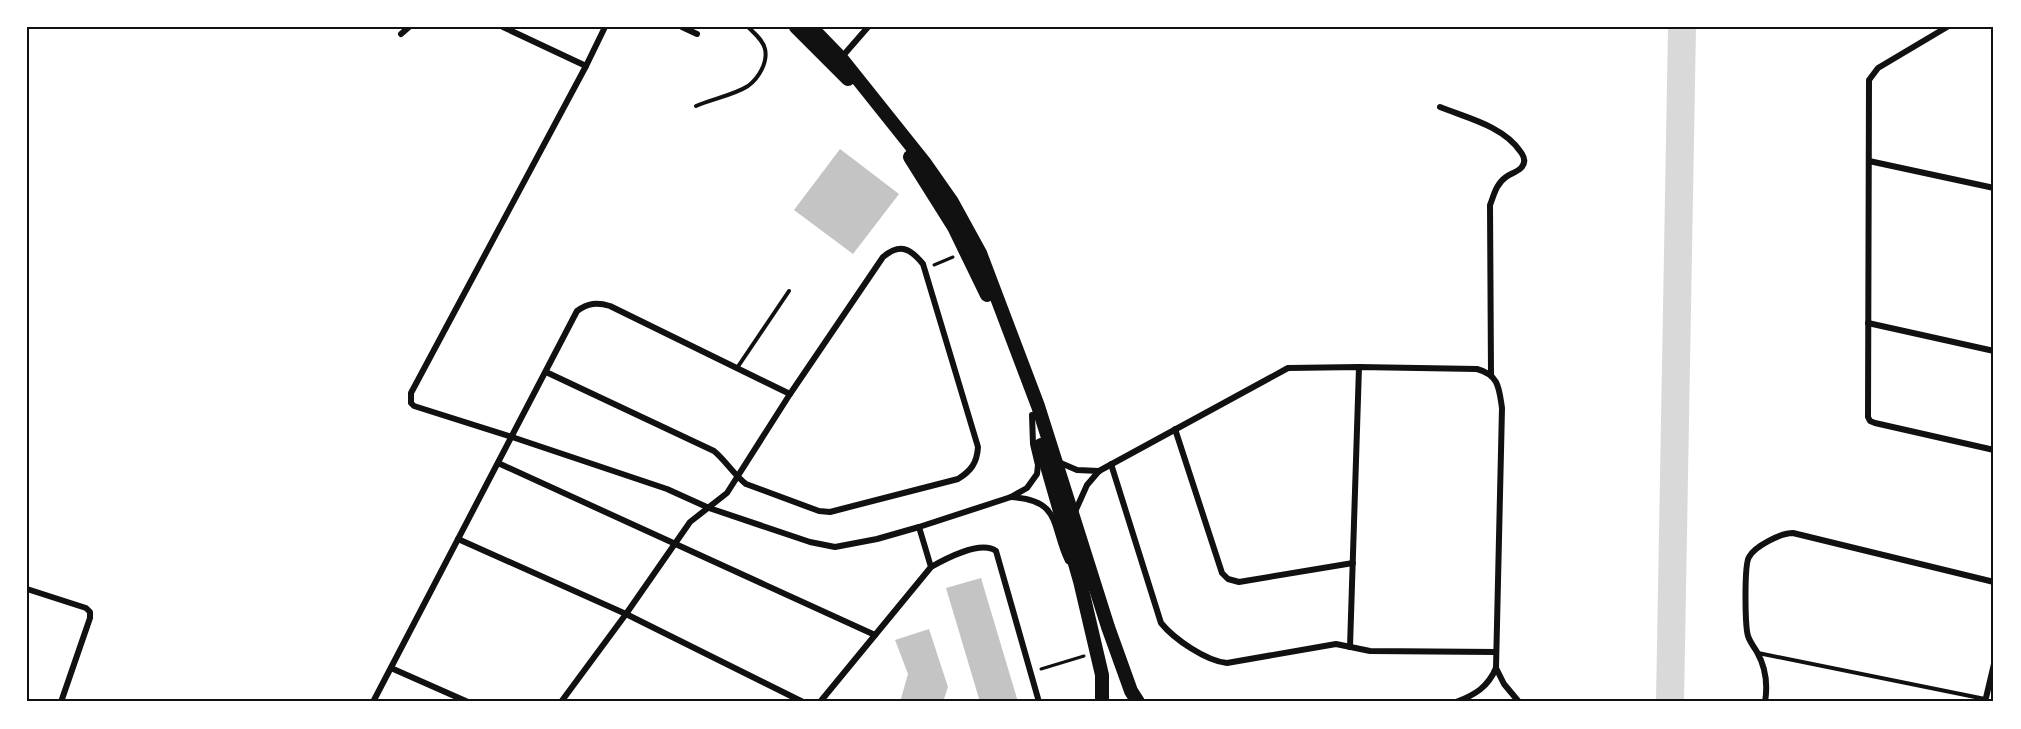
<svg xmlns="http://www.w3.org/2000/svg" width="2021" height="729" font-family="'Public Sans',sans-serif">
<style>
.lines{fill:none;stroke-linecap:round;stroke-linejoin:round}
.river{stroke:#d9d9d9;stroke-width:28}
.building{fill:#c4c4c4}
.path{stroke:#111;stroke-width:3}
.service{stroke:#111;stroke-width:4}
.minor{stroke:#111;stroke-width:6}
.trunk{stroke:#111;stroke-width:14}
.neatline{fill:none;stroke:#111;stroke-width:2}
</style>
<rect width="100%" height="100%" fill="#fff"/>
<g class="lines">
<path class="river" d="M1670,702L1682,27"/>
</g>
<g class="building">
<path d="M840,149L899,194L853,254L794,210Z"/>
<path d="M981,578L1018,702H980L946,588Z"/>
<path d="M929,629L948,687L943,702H900L908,674L895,640Z"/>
</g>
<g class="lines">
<g class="path">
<path d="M934,265L953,257"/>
<path d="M1041,669L1084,656"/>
</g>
<g class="service">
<path d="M696,106C712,99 734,95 748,86C759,78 768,62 765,49C763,40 754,33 748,27"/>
<path d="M737,368L789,291"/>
<path d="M1758,653L1985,699"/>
</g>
<g class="minor">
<path d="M503,27L586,66L411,393V403L414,406L512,437L667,489L709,508L810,542L835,547L877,539L919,527L1011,497L1027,488L1037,474L1038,465L1033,444L1032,415"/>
<path d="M682,27L697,34"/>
<path d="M1947,27L1878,68L1869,80L1868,417L1870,421L1875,423L1994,450"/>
<path d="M401,34L409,27"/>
<path d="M841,58L868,27"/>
<path d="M586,66L605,27"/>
<path d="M1440,107C1467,118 1503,126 1520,151C1524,156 1527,162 1521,168C1517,172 1510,174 1506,177C1496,184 1494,195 1490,205L1491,374"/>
<path d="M1869,161L1994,188"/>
<path d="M1868,323L1994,351"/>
<path d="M546,372L714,451C726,461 734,475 746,484L819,511L830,512L958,479C971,471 977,463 978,447L923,264C910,248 900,243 883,257L790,394L727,493L690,522L626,614L561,702"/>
<path d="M1175,429L1222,573L1228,579L1239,582L1353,563"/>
<path d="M1056,461L1077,470L1099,471"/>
<path d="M498,463L875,635"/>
<path d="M1111,464L1161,623C1174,639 1206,661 1227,663L1336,644L1370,651L1496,652"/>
<path d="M1011,497C1062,500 1051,526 1068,561"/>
<path d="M1074,514L1087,485L1099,471L1288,368L1359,367L1477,369C1499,375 1499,388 1502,408L1496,668C1488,687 1475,695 1456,702"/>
<path d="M458,539L626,614L803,702"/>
<path d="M931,567C945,559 981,540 996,551L1039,702"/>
<path d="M27,589L86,608L90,612V618L61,702"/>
<path d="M1350,647L1359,367"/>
<path d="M391,668L468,702"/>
<path d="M1496,668L1504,684L1519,702"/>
<path d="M373,702L577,311C588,303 597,302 610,306L790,394"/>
<path d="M820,702L931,567L919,527"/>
<path d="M1765,702C1768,684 1766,668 1757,652C1754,647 1750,642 1748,636C1745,626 1744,565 1749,557C1755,546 1781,533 1793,533L1994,582"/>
<path d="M1985,702L1994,664"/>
</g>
<g class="trunk">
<path d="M796,27L848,79"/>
<path d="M811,27L841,58L924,162L952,202L980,253L1038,406L1108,627L1131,691L1138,702"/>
<path d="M910,157L954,227L987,295"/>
<path d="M1041,445L1080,581L1102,675V702"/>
</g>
</g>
<rect width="2021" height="729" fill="none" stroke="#ffffff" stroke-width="57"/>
<rect x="28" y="28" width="1964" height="672" class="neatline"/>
</svg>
